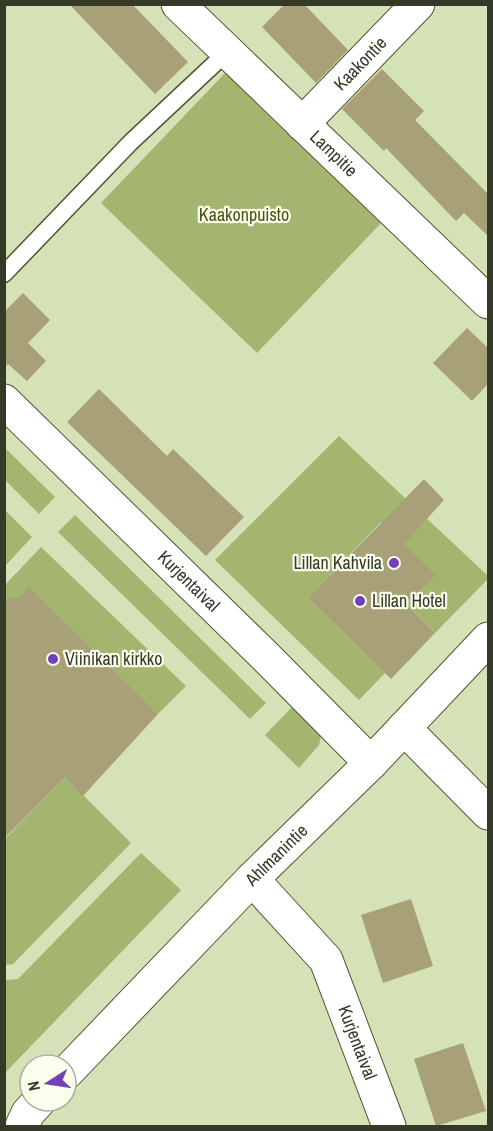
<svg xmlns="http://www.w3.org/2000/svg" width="493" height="1131" font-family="'Archivo Narrow',sans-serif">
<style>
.green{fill:#a4b570}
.building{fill:#a8a177}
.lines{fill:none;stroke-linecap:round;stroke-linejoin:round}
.service-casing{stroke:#4e5831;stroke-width:19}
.minor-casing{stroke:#4e5831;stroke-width:35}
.tertiary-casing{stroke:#4e5831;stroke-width:35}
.service{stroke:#fff;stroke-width:16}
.minor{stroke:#fff;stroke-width:33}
.tertiary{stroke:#fff;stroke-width:33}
.poi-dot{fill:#7440b7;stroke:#faffed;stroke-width:2}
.labels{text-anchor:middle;stroke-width:4.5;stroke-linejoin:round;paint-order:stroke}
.street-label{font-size:18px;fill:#353a28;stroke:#faffed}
.park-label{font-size:18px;fill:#475415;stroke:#faffed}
.poi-label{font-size:18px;fill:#353a28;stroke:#faffed;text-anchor:start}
</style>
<rect width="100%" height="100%" fill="#d5e1b6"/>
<g class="green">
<path d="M226,72L382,222L257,353L101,203Z"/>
<path d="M339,436L488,576V579L435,633L406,604L435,575L381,522L308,598L385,673L359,700L215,560Z"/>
<path d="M5,448L55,497L39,514L5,480Z"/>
<path d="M4,509L32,537L5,566H4Z"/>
<path d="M75,515L266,703L250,719L58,532Z"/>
<path d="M41,547L186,686L158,714L29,588L20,596L10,598L5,603V585Z"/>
<path d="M296,703L321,736L319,745L299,768L265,735Z"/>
<path d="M65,777L131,843L13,964L5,965V839Z"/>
<path d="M141,853L181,890L5,1073V980L18,979Z"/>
</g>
<g class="building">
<path d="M69,4H132L188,62L155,94Z"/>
<path d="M285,4H304L348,50L316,83L262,27Z"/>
<path d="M382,69L424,111L415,120L489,195V237L464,213L456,221L386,148L384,151L342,109Z"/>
<path d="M23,293L50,320L28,343L46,361L27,381L8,364L4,368V312Z"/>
<path d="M467,328L489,349V383L472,401L433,363Z"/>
<path d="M99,389L167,456L173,449L244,517L206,556L67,422Z"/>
<path d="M424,479L444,500L404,544L436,575L406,604L435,633L391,679L308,598Z"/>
<path d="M29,587L158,714L83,796L65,777L4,839V599L20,596Z"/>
<path d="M411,899L433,966L383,983L361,915Z"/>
<path d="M463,1043L486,1111L436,1126L414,1059Z"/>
</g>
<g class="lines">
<g class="service-casing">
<path id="service" d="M4,274L131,142L226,53"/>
</g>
<g class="minor-casing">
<g id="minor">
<path id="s1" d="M178,4L488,302"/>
<path id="s2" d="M302,124L418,4"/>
<path id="s3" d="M4,401L265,656L371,763"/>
<path d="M404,728L488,813"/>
<path id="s4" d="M252,879L326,960L389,1126"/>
</g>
</g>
<g class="tertiary-casing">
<g id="tertiary">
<path id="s5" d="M66,1073L252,879L371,763L488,639"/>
<path d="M22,1126L28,1113L39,1101"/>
</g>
</g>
<use href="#service" class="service"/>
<use href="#minor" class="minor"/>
<use href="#tertiary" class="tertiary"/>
</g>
<g class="poi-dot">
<circle cx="394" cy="563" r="6"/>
<circle cx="360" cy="601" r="6"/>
<circle cx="53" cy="659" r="6"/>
</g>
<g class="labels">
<g class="street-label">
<text dy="6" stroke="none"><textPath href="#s2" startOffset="84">Kaakontie</textPath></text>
<text dy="6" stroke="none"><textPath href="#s1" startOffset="216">Lampitie</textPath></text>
<text dy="6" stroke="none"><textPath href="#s3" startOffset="258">Kurjentaival</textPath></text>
<text dy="6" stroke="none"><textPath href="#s5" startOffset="303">Ahlmanintie</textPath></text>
<text dy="6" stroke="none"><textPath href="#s4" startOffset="198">Kurjentaival</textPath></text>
</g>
<g class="park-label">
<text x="244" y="221">Kaakonpuisto</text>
</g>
<g class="poi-label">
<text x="382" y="569" text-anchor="end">Lillan Kahvila</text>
<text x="372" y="607">Lillan Hotel</text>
<text x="65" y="665">Viinikan kirkko</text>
</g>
</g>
<rect width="493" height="1131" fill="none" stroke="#353a28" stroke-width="12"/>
<g transform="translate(48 1083) rotate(258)"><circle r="28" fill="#faffed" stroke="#abb09e" stroke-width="1.5"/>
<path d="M0-4.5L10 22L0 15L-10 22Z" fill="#7440b7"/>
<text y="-9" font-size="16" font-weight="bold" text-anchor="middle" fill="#353a28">N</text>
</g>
</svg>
